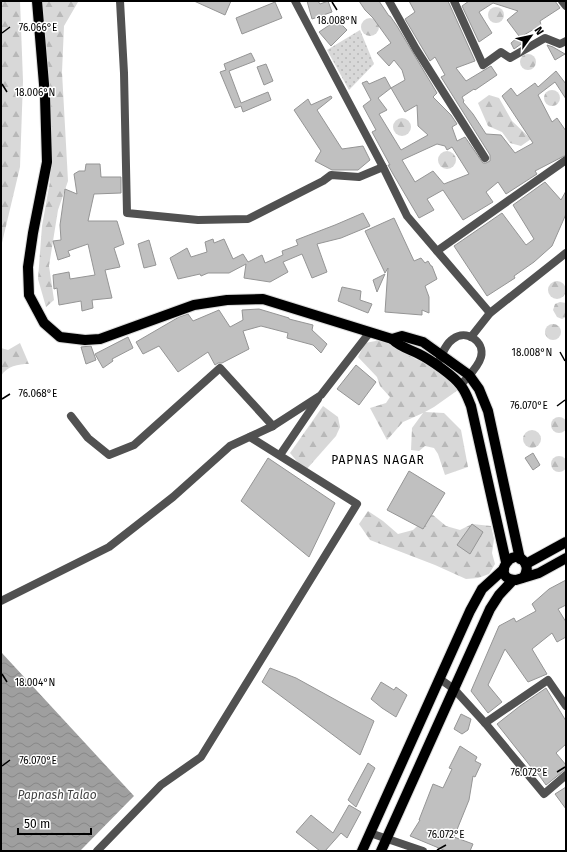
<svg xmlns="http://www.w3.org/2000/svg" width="567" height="852" font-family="'Fira Sans',sans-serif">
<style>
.forest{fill:url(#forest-firs)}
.park{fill:url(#park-dots)}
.water{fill:url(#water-waves)}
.building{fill:#c0c0c0;stroke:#959595;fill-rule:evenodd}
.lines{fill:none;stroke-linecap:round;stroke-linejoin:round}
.primary-casing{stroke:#dbdbdb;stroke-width:12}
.minor{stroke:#515151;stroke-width:8}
.tertiary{stroke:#515151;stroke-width:8}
.primary{stroke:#000;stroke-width:10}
.ticks{fill:none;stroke:#000;stroke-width:1.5}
.labels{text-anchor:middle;stroke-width:3;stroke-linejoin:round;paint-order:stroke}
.neighbourhood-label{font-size:12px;letter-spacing:1px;fill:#000;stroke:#fff}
.water-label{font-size:12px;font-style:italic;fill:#404040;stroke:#fff}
.ticks-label{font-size:10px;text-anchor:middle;fill:#000;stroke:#fff;stroke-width:3;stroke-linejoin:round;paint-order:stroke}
</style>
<defs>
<pattern id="forest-firs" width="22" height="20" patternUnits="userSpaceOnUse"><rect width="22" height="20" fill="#d8d8d8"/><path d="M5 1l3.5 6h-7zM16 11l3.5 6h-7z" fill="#b8b8b8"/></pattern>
<pattern id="park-dots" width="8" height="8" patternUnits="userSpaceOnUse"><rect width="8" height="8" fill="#d8d8d8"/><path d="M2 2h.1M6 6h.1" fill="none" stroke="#b8b8b8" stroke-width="1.8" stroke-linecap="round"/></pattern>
<pattern id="water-waves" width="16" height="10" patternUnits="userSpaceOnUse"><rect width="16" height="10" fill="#9f9f9f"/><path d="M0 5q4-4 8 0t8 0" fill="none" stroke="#878787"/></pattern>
</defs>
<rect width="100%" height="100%" fill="#fff"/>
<g class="forest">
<path d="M1,1H20L23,81L20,167L1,247Z"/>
<path d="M39,1H81L78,2L64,26L62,72L68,181L58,210L49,266L54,300L46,307L38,279L42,226L50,181V153Z"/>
<circle cx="496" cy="15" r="8"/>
<circle cx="370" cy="27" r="9"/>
<circle cx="528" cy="62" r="8"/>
<circle cx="552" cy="98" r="8"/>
<path d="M489,95L499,98L512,121L531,139L521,146L510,143L502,132L488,126L478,103Z"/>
<circle cx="402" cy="127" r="9"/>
<circle cx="447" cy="160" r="9"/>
<circle cx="557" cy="290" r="9"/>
<path d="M560,302L566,303V317L562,319L557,317L553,310L555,304Z"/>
<circle cx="553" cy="332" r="8"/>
<path d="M386,339L417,360H425L450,378L458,390L434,407L425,412L444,413L461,430L468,467L445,475L438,454L434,448L425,446L419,451L411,450L412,428L423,413L403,422L387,440L370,408L386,403L390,397L380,386L377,377L358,357L365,343Z"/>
<path d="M20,343L29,364C18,364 7,366 1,376V348L8,350Z"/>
<path d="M323,406L338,417L340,427L336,436L305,471L290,453Z"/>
<circle cx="559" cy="425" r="8"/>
<circle cx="532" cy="439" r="9"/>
<circle cx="559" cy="464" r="8"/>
<path d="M368,511L383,521L398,534L413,530L428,516L433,515L446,526L460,530L472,524L491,526L494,539L492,553L495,564L489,574L478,578L466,579L435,565L370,540L359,524Z"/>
</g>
<path class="park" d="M360,30L374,64L349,90L327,50Z"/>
<path class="water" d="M1,652L134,796L80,851H1Z"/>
<g class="building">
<path d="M194,1H231L225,15Z"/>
<path d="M307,1H318L320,4L328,1L332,12L312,19Z"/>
<path d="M359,1H379L389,16H390L397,26L437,93L433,97L451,115L457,124L452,127L457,141L465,137L483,163H486L490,161V155L441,77L445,75L435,57L430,61L405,19L415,12L409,1H448L475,61L456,68L466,81L491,66L497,75L475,90L474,89L462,97L464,101L463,102L473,114L486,134L501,135L515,153L533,143L502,96L511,88L517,96L535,83L538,87L556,71L566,84V99L555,82L538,95L552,122L557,118L566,131V155L535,171L537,174L506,194L498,182L486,192L493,202L463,220L443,190L427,199L434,210L419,218L393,174L388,165H390L372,132L376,130L363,106L371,100L362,83L367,81L369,84L385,77L391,88L405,80L402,70L394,60L389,66L377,53L391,43L373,18L365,10ZM391,88L405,112L417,105L418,126L428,135L401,150L379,114L387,110L378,98ZM437,144L445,146L447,150L452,147L469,174L444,184L433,171L415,182L402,160Z"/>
<path d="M469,1H555L560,8L540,21L541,25L524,35L528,39L514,49L511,43L519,36L507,20L518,11L493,3L479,12L492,33L479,42L462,6Z"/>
<path d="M275,2L282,18L242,34L236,18Z"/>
<path d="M337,20L347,30L331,46L319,32Z"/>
<path d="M547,45L553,47L565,54L555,60Z"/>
<path d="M251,53L255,61L229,71L241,103L268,92L271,100L243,112L241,106L235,108L220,72L226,70L224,64Z"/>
<path d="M266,64L273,81L264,85L257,67Z"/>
<path d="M331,96L332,98L317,110L342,149L363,146L370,160L358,170H332L315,161L321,151L294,110L308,99L311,105Z"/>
<path d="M86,164H100L101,177H121V193L94,194L88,221H117L124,244L114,248L120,267L105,270L112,298L92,300L93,308L82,311L81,301L59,305L57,288L54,289L53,275L69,272L70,279L95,275L88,244L68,251L70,256L58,260L53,241L61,240L60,225L65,189L77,194L74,174L79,171H85Z"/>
<path d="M545,182L561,200L566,191V214L552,246L534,262L514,276L515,278L487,296L454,246L502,213L526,245L534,239L513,205Z"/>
<path d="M363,213L370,226L341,238L317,244L327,272L312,278L302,254L283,262L288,272L270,282L244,278L246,264L229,273H208L201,276L200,274L178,279L170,258L187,248L191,257L207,252L205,242L213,239L214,243L224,239L233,259L243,254L248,262L262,255L265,263L283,255L282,251L298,245L296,240L335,225Z"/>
<path d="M394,218L414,261L421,258L425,263L428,261L431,266H432L437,279L425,286L429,297V313L422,310V315L385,312L388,268L385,273L365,231Z"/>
<path d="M149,240L156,265L144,268L138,244Z"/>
<path d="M385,274L377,292L373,280Z"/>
<path d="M342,287L361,291L360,300L372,304L368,313L338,301Z"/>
<path d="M259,309L289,318V319L313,325L312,330L327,344L321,353L313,345L287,338L288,333L261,326L243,331L249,349L222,363H218L215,365L208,352L178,372L159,346L143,354L136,342L179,317L188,314L193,321L219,310L230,327L243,320L242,310Z"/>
<path d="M128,337L133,348L112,359L113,361L103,368L95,354Z"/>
<path d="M91,346L96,360L86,364L81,347Z"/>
<path d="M356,365L376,382L359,405L337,389Z"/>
<path d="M533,453L540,465L533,470L525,458Z"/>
<path d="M268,458L335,503L309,557L241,501Z"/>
<path d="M409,471L445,493L423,529L387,510Z"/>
<path d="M472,524L483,532L470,554L457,545Z"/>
<path d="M566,580V605L558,609L566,622V637L557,642L552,633L532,649L547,674L528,682L505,649L488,685L502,702L488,713L471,691L499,626L514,618L516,622L536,611L532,604L549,589Z"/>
<path d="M270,668L296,678L374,721L360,755L262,682Z"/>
<path d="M381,682L394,690L396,687L407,695L396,717L382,708L371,699Z"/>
<path d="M546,688L566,721V744L556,753L566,765V769L546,785L536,771L535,772L497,724L520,706Z"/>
<path d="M461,714L471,719L468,730L462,734L454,729Z"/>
<path d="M460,746L477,757L475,761L481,764L475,777L473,776L469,800L454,837L473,844L470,851H446L410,836L420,820H419L433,784L443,788L452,769L449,768Z"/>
<path d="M368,763L375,768L356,807L348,800Z"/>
<path d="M566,787V809L555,794Z"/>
<path d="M349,805L361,812L347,838L341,833L325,851H320L296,832L311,815L333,833Z"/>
</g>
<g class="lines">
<g class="primary-casing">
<g id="primary">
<path d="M37,1L45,96L47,162L33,233L28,267L29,295L44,323L60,337L85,340L100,339L194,305L227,300L263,299L392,339C400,347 409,349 419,354C431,360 454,376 461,386C466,392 468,399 471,406L506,562"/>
<path d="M392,339L402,336L423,342L469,375L479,389L488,411L520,559"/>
<path d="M526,564L566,542"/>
<path d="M523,578C527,573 528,568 525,563C513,543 489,579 516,580L539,573L566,558"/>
<path d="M362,851L470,611L482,589L504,569"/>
<path d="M381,851L490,609L499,595L513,580"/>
</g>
</g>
<g class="minor">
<path d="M120,1L124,73L127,213L198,220L248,219L323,181L331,175L359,177L383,167"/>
<path d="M295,1L383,167L407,216L490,313"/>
<path d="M389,1L416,49L485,158"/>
<path d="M454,1L483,65L501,52L510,58L545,38L560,44L566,41"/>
<path d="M562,1L566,6"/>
<path d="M437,251L566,160"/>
<path d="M71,416L88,438L109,455L134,445L220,368L273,426"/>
<path d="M280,455L318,399"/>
<path d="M1,601L109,547L173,497L230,446L273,426L321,395L370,332"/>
<path d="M440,679L454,689L485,723L544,794L566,775"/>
<path d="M485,723L548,680L566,706"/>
<path d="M370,833L423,851"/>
<path d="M97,851L161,785L201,757L357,504L250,437"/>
</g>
<g class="tertiary">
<path d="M471,337L490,313L566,253"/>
<path d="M437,365C441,357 445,344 453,339C466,329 485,341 481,357C478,368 467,377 461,385"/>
</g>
<use href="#primary" class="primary"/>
</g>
<path class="ticks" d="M332,2L337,10M2,33L10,27M2,84L7,92M560,352L565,361M2,399L10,394M557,406L565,400M2,674L7,682M2,766L10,760M557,772L565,767M437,850L446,845"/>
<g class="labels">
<g class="neighbourhood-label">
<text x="378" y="464">PAPNAS NAGAR</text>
</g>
<g class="water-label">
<text x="57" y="799">Papnash Talao</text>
</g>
</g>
<g class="ticks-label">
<text x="337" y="24">18.008°N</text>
<text x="38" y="31">76.066°E</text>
<text x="35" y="96">18.006°N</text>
<text x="532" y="356">18.008°N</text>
<text x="38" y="397">76.068°E</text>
<text x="529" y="409">76.070°E</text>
<text x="35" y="686">18.004°N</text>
<text x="38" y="764">76.070°E</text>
<text x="529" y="776">76.072°E</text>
<text x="446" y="838">76.072°E</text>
</g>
<rect width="567" height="852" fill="none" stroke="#000000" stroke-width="4"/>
<g transform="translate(531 36) rotate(57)" stroke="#ffffff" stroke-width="3" paint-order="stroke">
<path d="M0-3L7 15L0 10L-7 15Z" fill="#000000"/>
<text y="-6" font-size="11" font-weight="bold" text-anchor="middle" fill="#000000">N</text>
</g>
<path d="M18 828v6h73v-6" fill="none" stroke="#000000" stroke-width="2"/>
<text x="24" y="828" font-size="12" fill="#000000" stroke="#ffffff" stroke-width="3" paint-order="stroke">50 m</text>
</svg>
